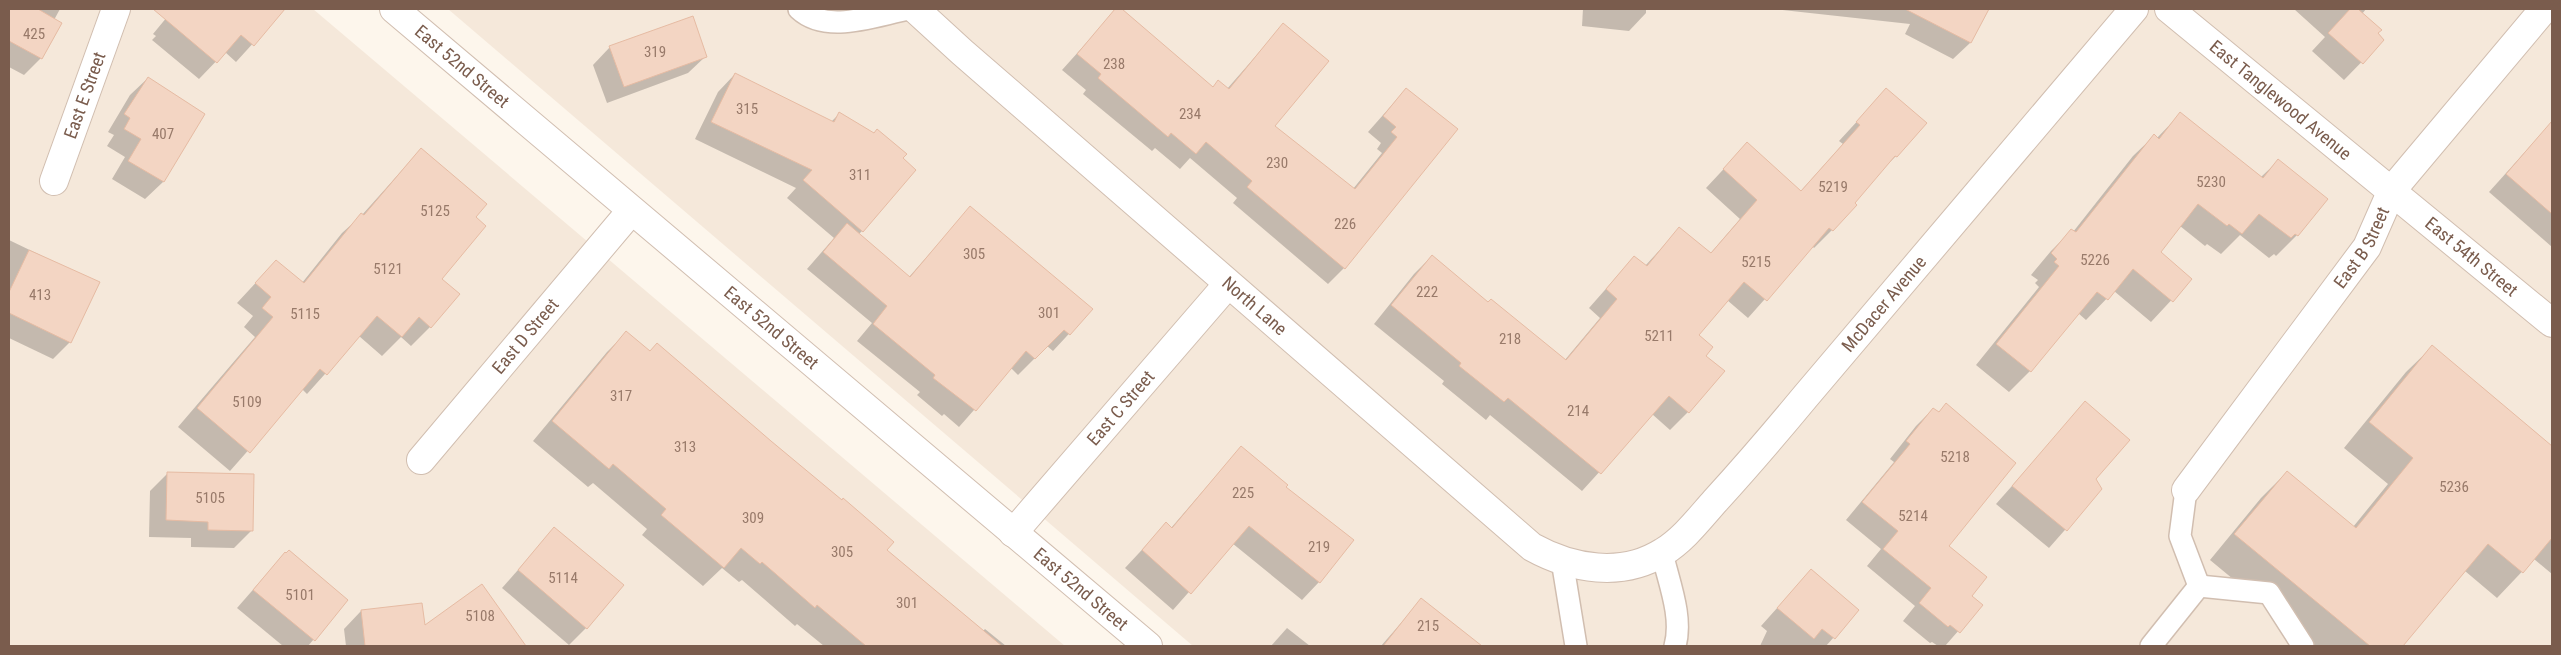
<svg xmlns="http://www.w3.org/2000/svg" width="2561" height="655" font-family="'Roboto Condensed',sans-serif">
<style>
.residential{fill:#f5e8da}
.shadow{fill:#0003}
.building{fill:#f3d5c3;stroke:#e6bba3}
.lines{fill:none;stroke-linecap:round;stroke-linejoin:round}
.service-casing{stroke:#d1beb0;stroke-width:24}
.minor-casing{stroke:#d1beb0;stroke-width:30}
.service{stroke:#fff;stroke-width:21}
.minor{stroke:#fff;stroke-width:28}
.labels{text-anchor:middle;stroke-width:4;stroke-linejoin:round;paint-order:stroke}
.number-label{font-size:15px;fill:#987a6a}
.street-label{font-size:18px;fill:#7a5c4d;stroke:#fffaf3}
</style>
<rect width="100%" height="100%" fill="#fdf6ec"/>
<g class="residential">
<path d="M9,9H313L1065,646H9Z"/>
<path d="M448,9H2552V646H1193Z"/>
</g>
<g class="shadow">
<path d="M9,9H60L54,20L41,58L24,75L9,67Z"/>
<path d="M170,9H269L278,16L236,62L225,52L199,79L152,40L156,36L153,34L172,11Z"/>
<path d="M1583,9H1646V13L1629,31L1582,26Z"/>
<path d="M1773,9H1988L1970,43L1953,59L1905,34L1910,24Z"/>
<path d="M2294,9H2366L2362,14L2383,40L2344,80L2312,51L2325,37Z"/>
<path d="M1283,25L1273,127L1353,189L1382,153L1377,149L1381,143L1368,132L1406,89L1456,129L1344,268L1328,284L1233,203L1237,198L1190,158L1180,169L1155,148L1152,151L1083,94L1086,90L1062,70L1098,30L1212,88L1218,82L1227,89Z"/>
<path d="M610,47L706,56L688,73L607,103L593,65Z"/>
<path d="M735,74L831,122L839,114L862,231L858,235L909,277L970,208L1091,310L1053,351L1047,346L1018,375L1011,368L959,427L944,414L942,416L917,395L920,392L857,341L872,323L807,269L834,238L787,198L796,188L695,139L718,92Z"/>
<path d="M148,78L204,114L163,182L145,199L112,179L125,157L107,146L114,135L108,132L130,95Z"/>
<path d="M1886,90L1896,156L1878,174L1832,230L1814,248L1812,246L1748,318L1727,300L1698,335L1705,356L1688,412L1670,430L1652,414L1582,491L1490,415L1486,420L1442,384L1444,381L1374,324L1414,274L1432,256L1488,303L1564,361L1600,318L1589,308L1634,257L1645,266L1679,229L1710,254L1740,219L1706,188L1747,144L1800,192L1843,144L1839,141Z"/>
<path d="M2180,114L2261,177L2278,161L2326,199L2297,235L2276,256L2274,254L2269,258L2240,235L2221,254L2207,244L2205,246L2180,226L2159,252L2191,279L2151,322L2114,291L2086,320L2078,313L2030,371L2009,392L1976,365L2039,287L2035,283L2038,280L2031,275L2051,251L2072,230L2073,232L2133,156L2154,136L2157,138Z"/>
<path d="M2552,122V247L2489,192Z"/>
<path d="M421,149L474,217L440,279L430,327L411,346L401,337L382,356L359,336L307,394L302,389L230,471L178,427L255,337L244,327L253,316L237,303L276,261L302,283L342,233L362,215Z"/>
<path d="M9,240L98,283L70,342L53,359L9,338Z"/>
<path d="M626,333L982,632L985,629L1006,646H824L797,624L795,626L742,580L739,582L722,568L703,586L642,535L647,529L593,483L588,487L533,441L607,352Z"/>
<path d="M2432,347L2552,449V574L2534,559L2497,598L2465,571L2402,646H2314L2210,560L2261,498L2287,472L2353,527L2388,484L2344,448L2406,372Z"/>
<path d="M2085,403L2094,479L2101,489L2049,548L1996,504Z"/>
<path d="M1946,405L1947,546L1970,596L1981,605L1945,646H1938L1932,642L1930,643L1903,621L1915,606L1867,566L1881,549L1846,520L1894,462L1890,459L1916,426L1933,409L1938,413Z"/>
<path d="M1241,447L1285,487L1352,541L1319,582L1302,600L1232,543L1173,610L1125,568L1166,524L1171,528Z"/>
<path d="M167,474L252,530L234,548L191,547V538L149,537L150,491Z"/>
<path d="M555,528L586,628L569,645L502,588Z"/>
<path d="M285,553L347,600L308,646H283L237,608Z"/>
<path d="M1811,570L1858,610L1826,646H1760L1767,631L1761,626Z"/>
<path d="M482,586L524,646H346L344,629L361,611L424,627Z"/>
<path d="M1421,600L1463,633L1453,646H1381Z"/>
<path d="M1287,628L1310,646H1271Z"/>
</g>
<g class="building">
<path d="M9,9H38L62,23L42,59L9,41Z"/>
<path d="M153,9H285L254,46L241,35L217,63Z"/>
<path d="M1115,9H1122L1213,87L1218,80L1229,89L1283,23L1329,61L1275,126L1355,189L1397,137L1391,132L1396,127L1383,116L1406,88L1458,129L1345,269L1247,187L1252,181L1206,142L1196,154L1171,133L1168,137L1098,78L1101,74L1077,54Z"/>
<path d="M1905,9H1989L1971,43Z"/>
<path d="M2350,9H2358L2382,30L2378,33L2384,40L2363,64L2328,33Z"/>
<path d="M693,16L707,57L624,87L609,46Z"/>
<path d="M735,73L834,122L839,112L874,133L877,129L907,154L903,158L916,170L863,232L803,180L812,170L711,122Z"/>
<path d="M148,77L205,114L164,182L128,161L141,139L124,129L130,118L124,114Z"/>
<path d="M1886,88L1927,123L1897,157L1895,156L1855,203L1857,205L1833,231L1829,228L1767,301L1744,282L1699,335L1713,347L1706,356L1725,371L1689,413L1669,396L1601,474L1508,398L1504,402L1459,366L1461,363L1391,305L1432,255L1488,302L1491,299L1566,360L1617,299L1606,289L1634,256L1647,266L1679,227L1711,253L1757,200L1723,169L1747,142L1801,191L1860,125L1856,122Z"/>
<path d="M2180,112L2263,178L2278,159L2328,199L2298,236L2295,234L2291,238L2259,214L2242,234L2229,224L2227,226L2198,204L2161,252L2192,279L2173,302L2133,269L2108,300L2097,292L2031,372L1996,344L2059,266L2054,262L2057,259L2051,253L2071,229L2076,232L2154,134L2159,139Z"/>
<path d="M2552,121V214L2506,174Z"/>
<path d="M421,148L487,204L476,217L486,226L442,279L460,294L431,328L419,317L402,337L377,316L327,375L320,369L250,453L197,408L273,317L262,308L271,297L255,283L276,260L304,283L361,213L364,215Z"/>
<path d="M970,206L1093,309L1070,335L1064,330L1035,359L1026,351L976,411L933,378L935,375L873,324L887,306L823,252L847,223L910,277Z"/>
<path d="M29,250L100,282L71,343L9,313V292Z"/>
<path d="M626,331L650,351L657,343L771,441L842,500L843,498L894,542L887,550L1002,646H866L817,605L815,608L762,562L760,564L741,548L724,568L661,515L666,509L613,464L609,469L552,421Z"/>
<path d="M2432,345L2552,446V538L2523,573L2488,544L2403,646H2370L2234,534L2287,471L2356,528L2413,458L2369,422Z"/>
<path d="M2085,401L2130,440L2096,479L2102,489L2067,531L2012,486Z"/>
<path d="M1946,403L2016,463L1949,546L1987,577L1972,596L1983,605L1960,633L1950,625L1948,627L1919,603L1931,588L1883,549L1898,531L1862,502L1910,444L1906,441L1933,408L1939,412Z"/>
<path d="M1241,446L1288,485L1286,487L1354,540L1320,583L1249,526L1191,594L1142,550L1166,522L1172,528Z"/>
<path d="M167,472L254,474L253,531L208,530V522L166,520Z"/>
<path d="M554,527L624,585L587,629L518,570Z"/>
<path d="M289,550L348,600L315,641L253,590L285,552L286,553Z"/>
<path d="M1811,569L1859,610L1835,639L1822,629L1814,639L1777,608Z"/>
<path d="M482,584L526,646H365L361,610L422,603L425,625Z"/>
<path d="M1421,598L1449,620L1482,646H1383Z"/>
</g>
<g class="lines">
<g class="service-casing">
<g id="service">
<path d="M799,9C827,35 876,15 909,9"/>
<path d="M2186,490L2180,536L2199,586"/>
<path d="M1662,553C1669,583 1683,617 1675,646"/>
<path d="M1562,560L1576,646"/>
<path d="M2199,586L2269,593L2303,646"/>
<path d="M2151,646L2199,586"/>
</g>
</g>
<g class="minor-casing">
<g id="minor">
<path id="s1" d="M394,9L1148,646"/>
<path id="s2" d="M915,9L962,52L1532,547C1572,569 1622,578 1663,552C1683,540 1699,519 1715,501C1746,467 1776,432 1805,397C1915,268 2024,138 2134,9"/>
<path id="s3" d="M2169,9L2552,323"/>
<path id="s4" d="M54,181L116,9"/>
<path id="s5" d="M421,460L631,211"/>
<path id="s6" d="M2186,490L2367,247L2392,190L2544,9"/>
<path id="s7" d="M1013,533L1228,284"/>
</g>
</g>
<use href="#service" class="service"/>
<use href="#minor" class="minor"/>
</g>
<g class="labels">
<g class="number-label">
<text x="34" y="39">425</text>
<text x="655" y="57">319</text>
<text x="1114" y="69">238</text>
<text x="747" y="114">315</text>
<text x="1190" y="119">234</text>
<text x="163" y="139">407</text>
<text x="1277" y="168">230</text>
<text x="860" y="180">311</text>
<text x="2211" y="187">5230</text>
<text x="1833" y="192">5219</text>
<text x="435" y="216">5125</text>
<text x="1345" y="229">226</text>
<text x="974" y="259">305</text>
<text x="2095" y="265">5226</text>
<text x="1756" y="267">5215</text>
<text x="388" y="274">5121</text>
<text x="1427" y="297">222</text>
<text x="40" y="300">413</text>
<text x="1049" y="318">301</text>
<text x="305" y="319">5115</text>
<text x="1659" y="341">5211</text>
<text x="1510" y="344">218</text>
<text x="621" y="401">317</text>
<text x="247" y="407">5109</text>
<text x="1578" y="416">214</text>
<text x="685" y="452">313</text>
<text x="1955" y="462">5218</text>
<text x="2454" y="492">5236</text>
<text x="1243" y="498">225</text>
<text x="210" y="503">5105</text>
<text x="1913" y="521">5214</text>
<text x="753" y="523">309</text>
<text x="1319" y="552">219</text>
<text x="842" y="557">305</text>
<text x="563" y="583">5114</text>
<text x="300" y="600">5101</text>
<text x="907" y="608">301</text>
<text x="480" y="621">5108</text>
<text x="1428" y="631">215</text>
</g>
<g class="street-label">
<text dy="6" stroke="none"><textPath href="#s1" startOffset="89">East 52nd Street</textPath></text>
<text dy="6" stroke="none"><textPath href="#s4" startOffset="91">East E Street</textPath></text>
<text dy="6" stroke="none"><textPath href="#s3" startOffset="144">East Tanglewood Avenue</textPath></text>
<text dy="6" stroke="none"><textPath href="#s6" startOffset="300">East B Street</textPath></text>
<text dy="6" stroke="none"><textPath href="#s3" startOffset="391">East 54th Street</textPath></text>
<text dy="6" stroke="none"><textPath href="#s2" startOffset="1289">McDacer Avenue</textPath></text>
<text dy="6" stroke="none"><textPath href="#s2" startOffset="451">North Lane</textPath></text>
<text dy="6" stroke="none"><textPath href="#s1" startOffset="494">East 52nd Street</textPath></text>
<text dy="6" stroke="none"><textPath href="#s5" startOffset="162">East D Street</textPath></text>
<text dy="6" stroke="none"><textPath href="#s7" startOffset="165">East C Street</textPath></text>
<text dy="6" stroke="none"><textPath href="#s1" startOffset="899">East 52nd Street</textPath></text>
</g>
</g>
<rect width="2561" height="655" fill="none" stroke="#7a5c4d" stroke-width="20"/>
</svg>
